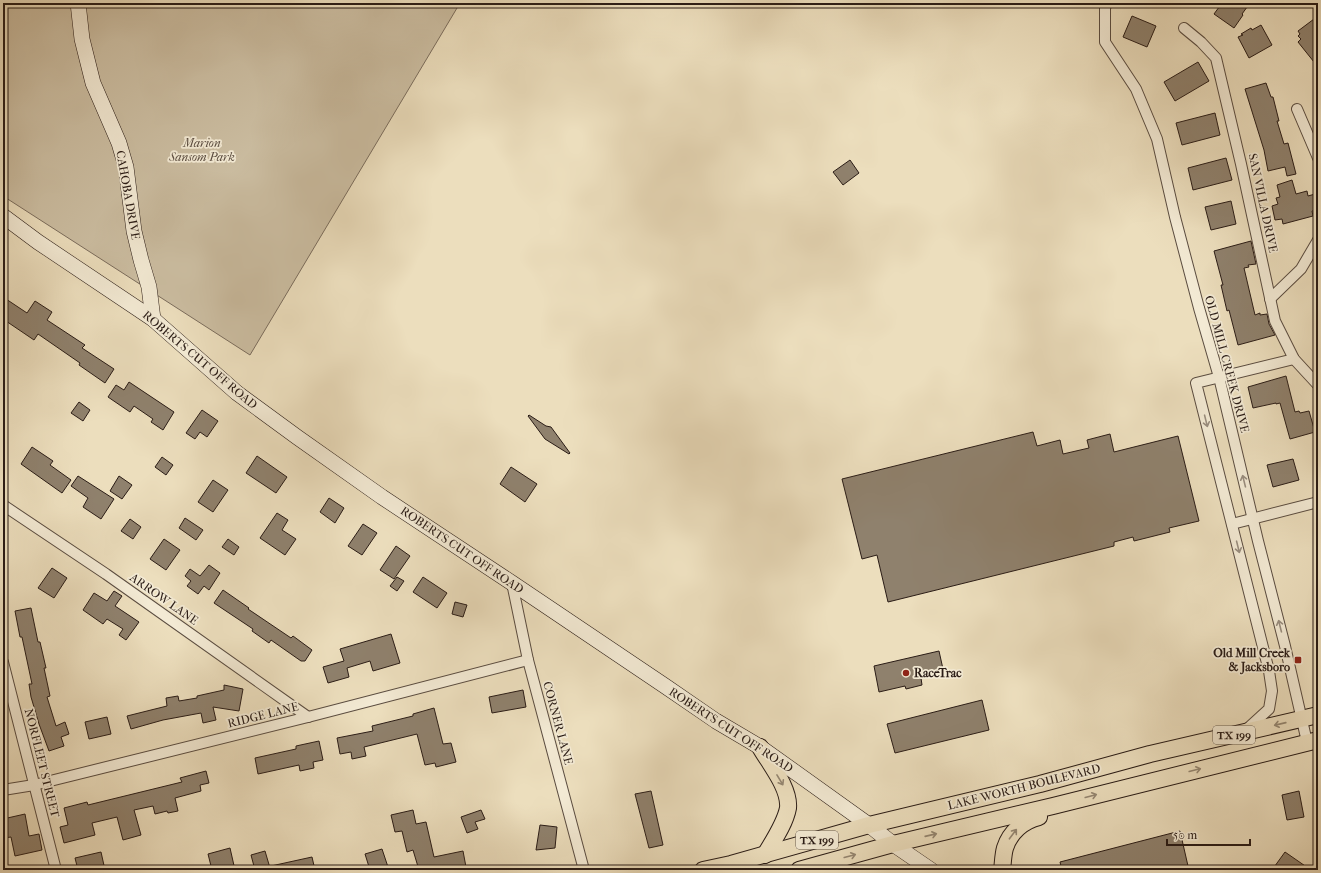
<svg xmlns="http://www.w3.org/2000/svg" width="1321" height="873" font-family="'IM FELL French Canon',serif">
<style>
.green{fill:#cbbda1;stroke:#7a6c5c}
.building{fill:#8f816d;stroke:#2a1c16}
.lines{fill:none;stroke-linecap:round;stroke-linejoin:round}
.street-casing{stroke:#5a4c40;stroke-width:12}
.secondary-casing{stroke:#2a1c16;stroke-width:16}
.primary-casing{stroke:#2a1c16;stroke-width:18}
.street{stroke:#f3ead4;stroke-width:10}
.secondary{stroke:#f3ead4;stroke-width:15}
.primary{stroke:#ecdebd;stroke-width:16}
.oneway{stroke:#998d7e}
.oneway2{stroke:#958772}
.poi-dot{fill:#8f2418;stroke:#f3ead4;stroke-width:1.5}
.labels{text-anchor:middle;stroke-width:3.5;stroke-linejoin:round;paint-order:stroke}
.shield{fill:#f3ead4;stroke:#665a4f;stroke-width:1}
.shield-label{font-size:11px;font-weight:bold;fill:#2a1c16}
.park-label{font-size:12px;font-style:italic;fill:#5a4c40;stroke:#f3ead4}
.street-label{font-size:12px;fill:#2a1c16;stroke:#f3ead4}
.poi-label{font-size:12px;font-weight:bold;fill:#2a1c16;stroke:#f3ead4;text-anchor:end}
</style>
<rect width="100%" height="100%" fill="#ecdebd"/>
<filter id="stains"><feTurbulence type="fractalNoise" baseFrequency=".005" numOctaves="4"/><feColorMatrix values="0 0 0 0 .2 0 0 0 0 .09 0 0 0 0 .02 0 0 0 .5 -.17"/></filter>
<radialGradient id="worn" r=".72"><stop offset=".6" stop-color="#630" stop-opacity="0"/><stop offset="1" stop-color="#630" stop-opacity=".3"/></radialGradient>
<path class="green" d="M3,3H460L250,355L3,196Z"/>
<g class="building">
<path d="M1222,3H1250L1242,14L1243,15L1234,28L1214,14Z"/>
<path d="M1132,16L1156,26L1147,47L1123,37Z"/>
<path d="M1314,19L1318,24V67L1298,42L1301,39L1298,36L1300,34L1298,31Z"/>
<path d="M1261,25L1272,45L1249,58L1238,37L1243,35L1241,34L1251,28L1252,30Z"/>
<path d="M1198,62L1209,81L1175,101L1164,82Z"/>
<path d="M1266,83L1271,97H1273L1279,121H1277L1284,144L1288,143L1296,174L1287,176L1285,167L1268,171L1264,150L1245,89Z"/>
<path d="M1215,113L1220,135L1182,145L1176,123Z"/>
<path d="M1226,158L1232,180L1193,190L1188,168Z"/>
<path d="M850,160L859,173L843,185L833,172Z"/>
<path d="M1292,180L1296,194L1307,191L1308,196L1315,194L1318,210L1312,211L1313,216L1283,224L1282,219L1275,220L1272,206L1278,204L1276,198L1280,197L1277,185Z"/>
<path d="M1231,201L1236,224L1211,230L1205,207Z"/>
<path d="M1251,241L1256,264L1248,265L1249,267L1244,268L1255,315L1260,313V315L1267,314L1269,324L1275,335L1238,345L1229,310L1227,311L1221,285H1223L1214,251Z"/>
<path d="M3,297L27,313L35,301L52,312L47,320L85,345L82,348L114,369L105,383L79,365L80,363L38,334L34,340L3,319Z"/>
<path d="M1286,376L1295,412L1299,411L1300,413L1309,411L1315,432L1290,439L1280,403L1276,404V403L1253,408L1248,387Z"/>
<path d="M129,382L174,412L163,430L151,422L153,419L134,406L130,412L108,397L116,385L124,390Z"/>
<path d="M79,402L90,410L83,421L71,413Z"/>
<path d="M202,410L218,421L207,437L200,432L195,439L186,433Z"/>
<path d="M529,415L546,426L551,427L570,453L569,454L545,439L528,416Z"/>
<path d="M1033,432L1037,446L1060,440L1063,454L1089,448L1087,440L1110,434L1114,452L1178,436L1199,521L1169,528L1170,532L1134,541L1133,537L1114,542V546L888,602L877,555L862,559L842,479Z"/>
<path d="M32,447L53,461L50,465L71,480L62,493L21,464Z"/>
<path d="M257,456L287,477L276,493L246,473Z"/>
<path d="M162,457L173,465L166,475L155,467Z"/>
<path d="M1293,459L1299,480L1273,487L1267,465Z"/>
<path d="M511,467L537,484L525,502L500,484Z"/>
<path d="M78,476L114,499L101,519L83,507L88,498L71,486Z"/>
<path d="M119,476L132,485L122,499L110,491Z"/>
<path d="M213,480L228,490L213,512L198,502Z"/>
<path d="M329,498L344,508L335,523L320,512Z"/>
<path d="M277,513L288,520L282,530L296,539L285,555L260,538Z"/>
<path d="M185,518L203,530L196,540L179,528Z"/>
<path d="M130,519L141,527L133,539L121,531Z"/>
<path d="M363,524L377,533L362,555L348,546Z"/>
<path d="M164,539L180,550L166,570L150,559Z"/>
<path d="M228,539L239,547L234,555L222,547Z"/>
<path d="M396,546L410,556L394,579L380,570Z"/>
<path d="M209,565L220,573L209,590L204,586L198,594L187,586L191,581L185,576L190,569L200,576Z"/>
<path d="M52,568L67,578L54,598L38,588Z"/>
<path d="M397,577L404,581L397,591L390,586Z"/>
<path d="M423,577L447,593L437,608L413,592Z"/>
<path d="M223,590L249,608L248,609L291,638L293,636L312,650L305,661H301L271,640L269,643L252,631L253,629L214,603Z"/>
<path d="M114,591L122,596L115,606L139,622L126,640L119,635L123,629L107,619L103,624L83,610L94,593L107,601Z"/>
<path d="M455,602L467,605L463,617L452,614Z"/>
<path d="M31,608L38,642H40L46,668H44L50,696L47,697L56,726L65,722L69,734L61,737L64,746L49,751L39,724L31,697L29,684H32L22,637H20L15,611Z"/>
<path d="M391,634L400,663L373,671L370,661L347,668L349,677L328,683L323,667L344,661L340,649Z"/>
<path d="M939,651L943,669L936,671L937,674L921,678L922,685L906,689L905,686L879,692L874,666Z"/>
<path d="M224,685L243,689L239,711L213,707L216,720L203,723L201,713L163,720L131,729L127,716L167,706L166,698L178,696L179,701L197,698V696L224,690Z"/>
<path d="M523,690L526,707L492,713L489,697Z"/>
<path d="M982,700L989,730L895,753L887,724Z"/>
<path d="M434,708L443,744L451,743L456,762L436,767L435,763L425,765L417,734L364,747L366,756L352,759L351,752L340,754L337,738L373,731L372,726L413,716V714Z"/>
<path d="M107,717L111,734L89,739L85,722Z"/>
<path d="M319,741L323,760L313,762L314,768L300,771L299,765L258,774L255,758L296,749V746Z"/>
<path d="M206,771L209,783L200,785L201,791L175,798L178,811L168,813L167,811L155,814L153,806L134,810L141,835L123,840L117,817L92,823L95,835L64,843L60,827L68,825L64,808L87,802L88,805L182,782L180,778Z"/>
<path d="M651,791L663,845L649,848L635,794Z"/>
<path d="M1299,791L1304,817L1287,820L1282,795Z"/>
<path d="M413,810L416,824L426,822L434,857L463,851L466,867L452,870H419L413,850L407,852L402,831L395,832L391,815Z"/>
<path d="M481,810L485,819L475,822L478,829L467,833L461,817Z"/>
<path d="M25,814L29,836L39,834L42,850L15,856L11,837L4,838L3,819Z"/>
<path d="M540,825L557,827L555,848L536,850Z"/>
<path d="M1180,831L1188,866L1172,870H1062L1060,862Z"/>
<path d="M230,848L235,870H212L208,854Z"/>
<path d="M382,849L389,870H370L365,854Z"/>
<path d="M265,851L270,868L263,870H255L251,855Z"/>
<path d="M101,852L105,870H78L75,858Z"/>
<path d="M1285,852L1311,870H1272Z"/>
<path d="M312,857L315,870H272L271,866Z"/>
</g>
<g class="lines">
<g class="street-casing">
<g id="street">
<path d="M1107,3L1105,8V42L1136,89L1157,139L1175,217L1199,308L1219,377L1258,541L1285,646L1307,742"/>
<path d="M1184,28L1201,42L1216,58L1241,164L1275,321L1294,359L1318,385"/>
<path d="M1297,109L1318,158"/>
<path d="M1270,299L1301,269L1318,240"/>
<path d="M3,505L106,574L308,717"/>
<path d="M1232,524L1318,502"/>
<path d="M512,583L528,660L584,870"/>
<path d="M3,662L56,870"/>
<path d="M1246,730L1269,709L1272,691L1269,671L1196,383L1294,359"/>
<path d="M3,790L34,785L308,717L528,660"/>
</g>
</g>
<g class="secondary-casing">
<g id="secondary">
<path d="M78,3L82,39L93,83L119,143L126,167L134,231L141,260L149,287L153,319"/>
<path d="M3,216L38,242L153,319L237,393L297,437L382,497L512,583L665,686L716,721L760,747L869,825L893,844L931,870"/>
</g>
</g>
<g class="primary-casing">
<g id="primary">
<path d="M760,747C769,763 790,788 788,808C785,824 773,841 765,855"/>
<path d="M703,870L731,864L869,825L1040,784L1150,754L1318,715"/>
<path d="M799,870L893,844L1053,806L1318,740"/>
<path d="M1002,870C1003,863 1003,855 1005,848C1010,832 1023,821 1039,817"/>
</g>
</g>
<use href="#street" class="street"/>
<use href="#secondary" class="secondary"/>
<use href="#primary" class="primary"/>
</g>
<defs><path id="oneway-shaft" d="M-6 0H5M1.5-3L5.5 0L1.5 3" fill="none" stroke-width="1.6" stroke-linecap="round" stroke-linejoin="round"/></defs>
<g class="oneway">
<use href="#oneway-shaft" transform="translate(1206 421) rotate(76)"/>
<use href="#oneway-shaft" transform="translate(1244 481) rotate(-104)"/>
<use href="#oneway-shaft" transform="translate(1238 547) rotate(76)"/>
<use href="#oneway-shaft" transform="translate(1280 626) rotate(-104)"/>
</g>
<g class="oneway2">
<use href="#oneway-shaft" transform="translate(1280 724) rotate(167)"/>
<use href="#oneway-shaft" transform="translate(1195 770) rotate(-14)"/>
<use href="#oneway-shaft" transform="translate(780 780) rotate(59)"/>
<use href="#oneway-shaft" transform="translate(1091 796) rotate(-15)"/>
<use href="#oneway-shaft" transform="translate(1013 834) rotate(-53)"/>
<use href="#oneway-shaft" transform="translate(931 835) rotate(-13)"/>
<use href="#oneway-shaft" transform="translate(850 856) rotate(-15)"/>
</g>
<g class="poi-dot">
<rect x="1294" y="656" width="8" height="8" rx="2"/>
<circle cx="906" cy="673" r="4"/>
</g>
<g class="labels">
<g class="shield">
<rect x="1213" y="726" width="42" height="18" rx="3"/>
<rect x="796" y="831" width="42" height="18" rx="3"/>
</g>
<g class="shield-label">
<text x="1234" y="739">TX 199</text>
<text x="817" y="844">TX 199</text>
</g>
<g class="park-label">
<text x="202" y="147">Marion<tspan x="202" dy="14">Sansom Park</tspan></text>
</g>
<g class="street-label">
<text transform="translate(128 195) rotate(80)" y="4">CAHOBA DRIVE</text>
<text transform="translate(1263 203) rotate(78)" y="4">SAN VILLA DRIVE</text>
<text transform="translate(200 360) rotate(40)" y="4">ROBERTS CUT OFF ROAD</text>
<text transform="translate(1227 364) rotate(75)" y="4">OLD MILL CREEK DRIVE</text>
<text transform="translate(462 550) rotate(34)" y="4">ROBERTS CUT OFF ROAD</text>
<text transform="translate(164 599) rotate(35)" y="4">ARROW LANE</text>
<text transform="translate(263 715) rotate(-14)" y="4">RIDGE LANE</text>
<text transform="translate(558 723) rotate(75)" y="4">CORNER LANE</text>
<text transform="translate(731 730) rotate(33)" y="4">ROBERTS CUT OFF ROAD</text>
<text transform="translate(42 763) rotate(76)" y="4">NORFLEET STREET</text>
<text transform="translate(1024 787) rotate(-14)" y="4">LAKE WORTH BOULEVARD</text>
</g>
<g class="poi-label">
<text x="1290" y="657">Old Mill Creek<tspan x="1290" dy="14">&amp; Jacksboro</tspan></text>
<text x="914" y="677" text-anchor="start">RaceTrac</text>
</g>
</g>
<rect width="1321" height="873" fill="none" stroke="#ecdebd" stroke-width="16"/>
<rect x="4" y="4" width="1313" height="865" fill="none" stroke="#2a1c16" stroke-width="2"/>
<rect x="8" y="8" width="1305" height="857" fill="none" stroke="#2a1c16"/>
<path d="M1167 839v6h83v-6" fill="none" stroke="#2a1c16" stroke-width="2"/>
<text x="1173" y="839" font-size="12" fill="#2a1c16" stroke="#f3ead4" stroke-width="3" paint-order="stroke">50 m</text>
<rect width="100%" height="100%" filter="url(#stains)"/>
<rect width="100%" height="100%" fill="url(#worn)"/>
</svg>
